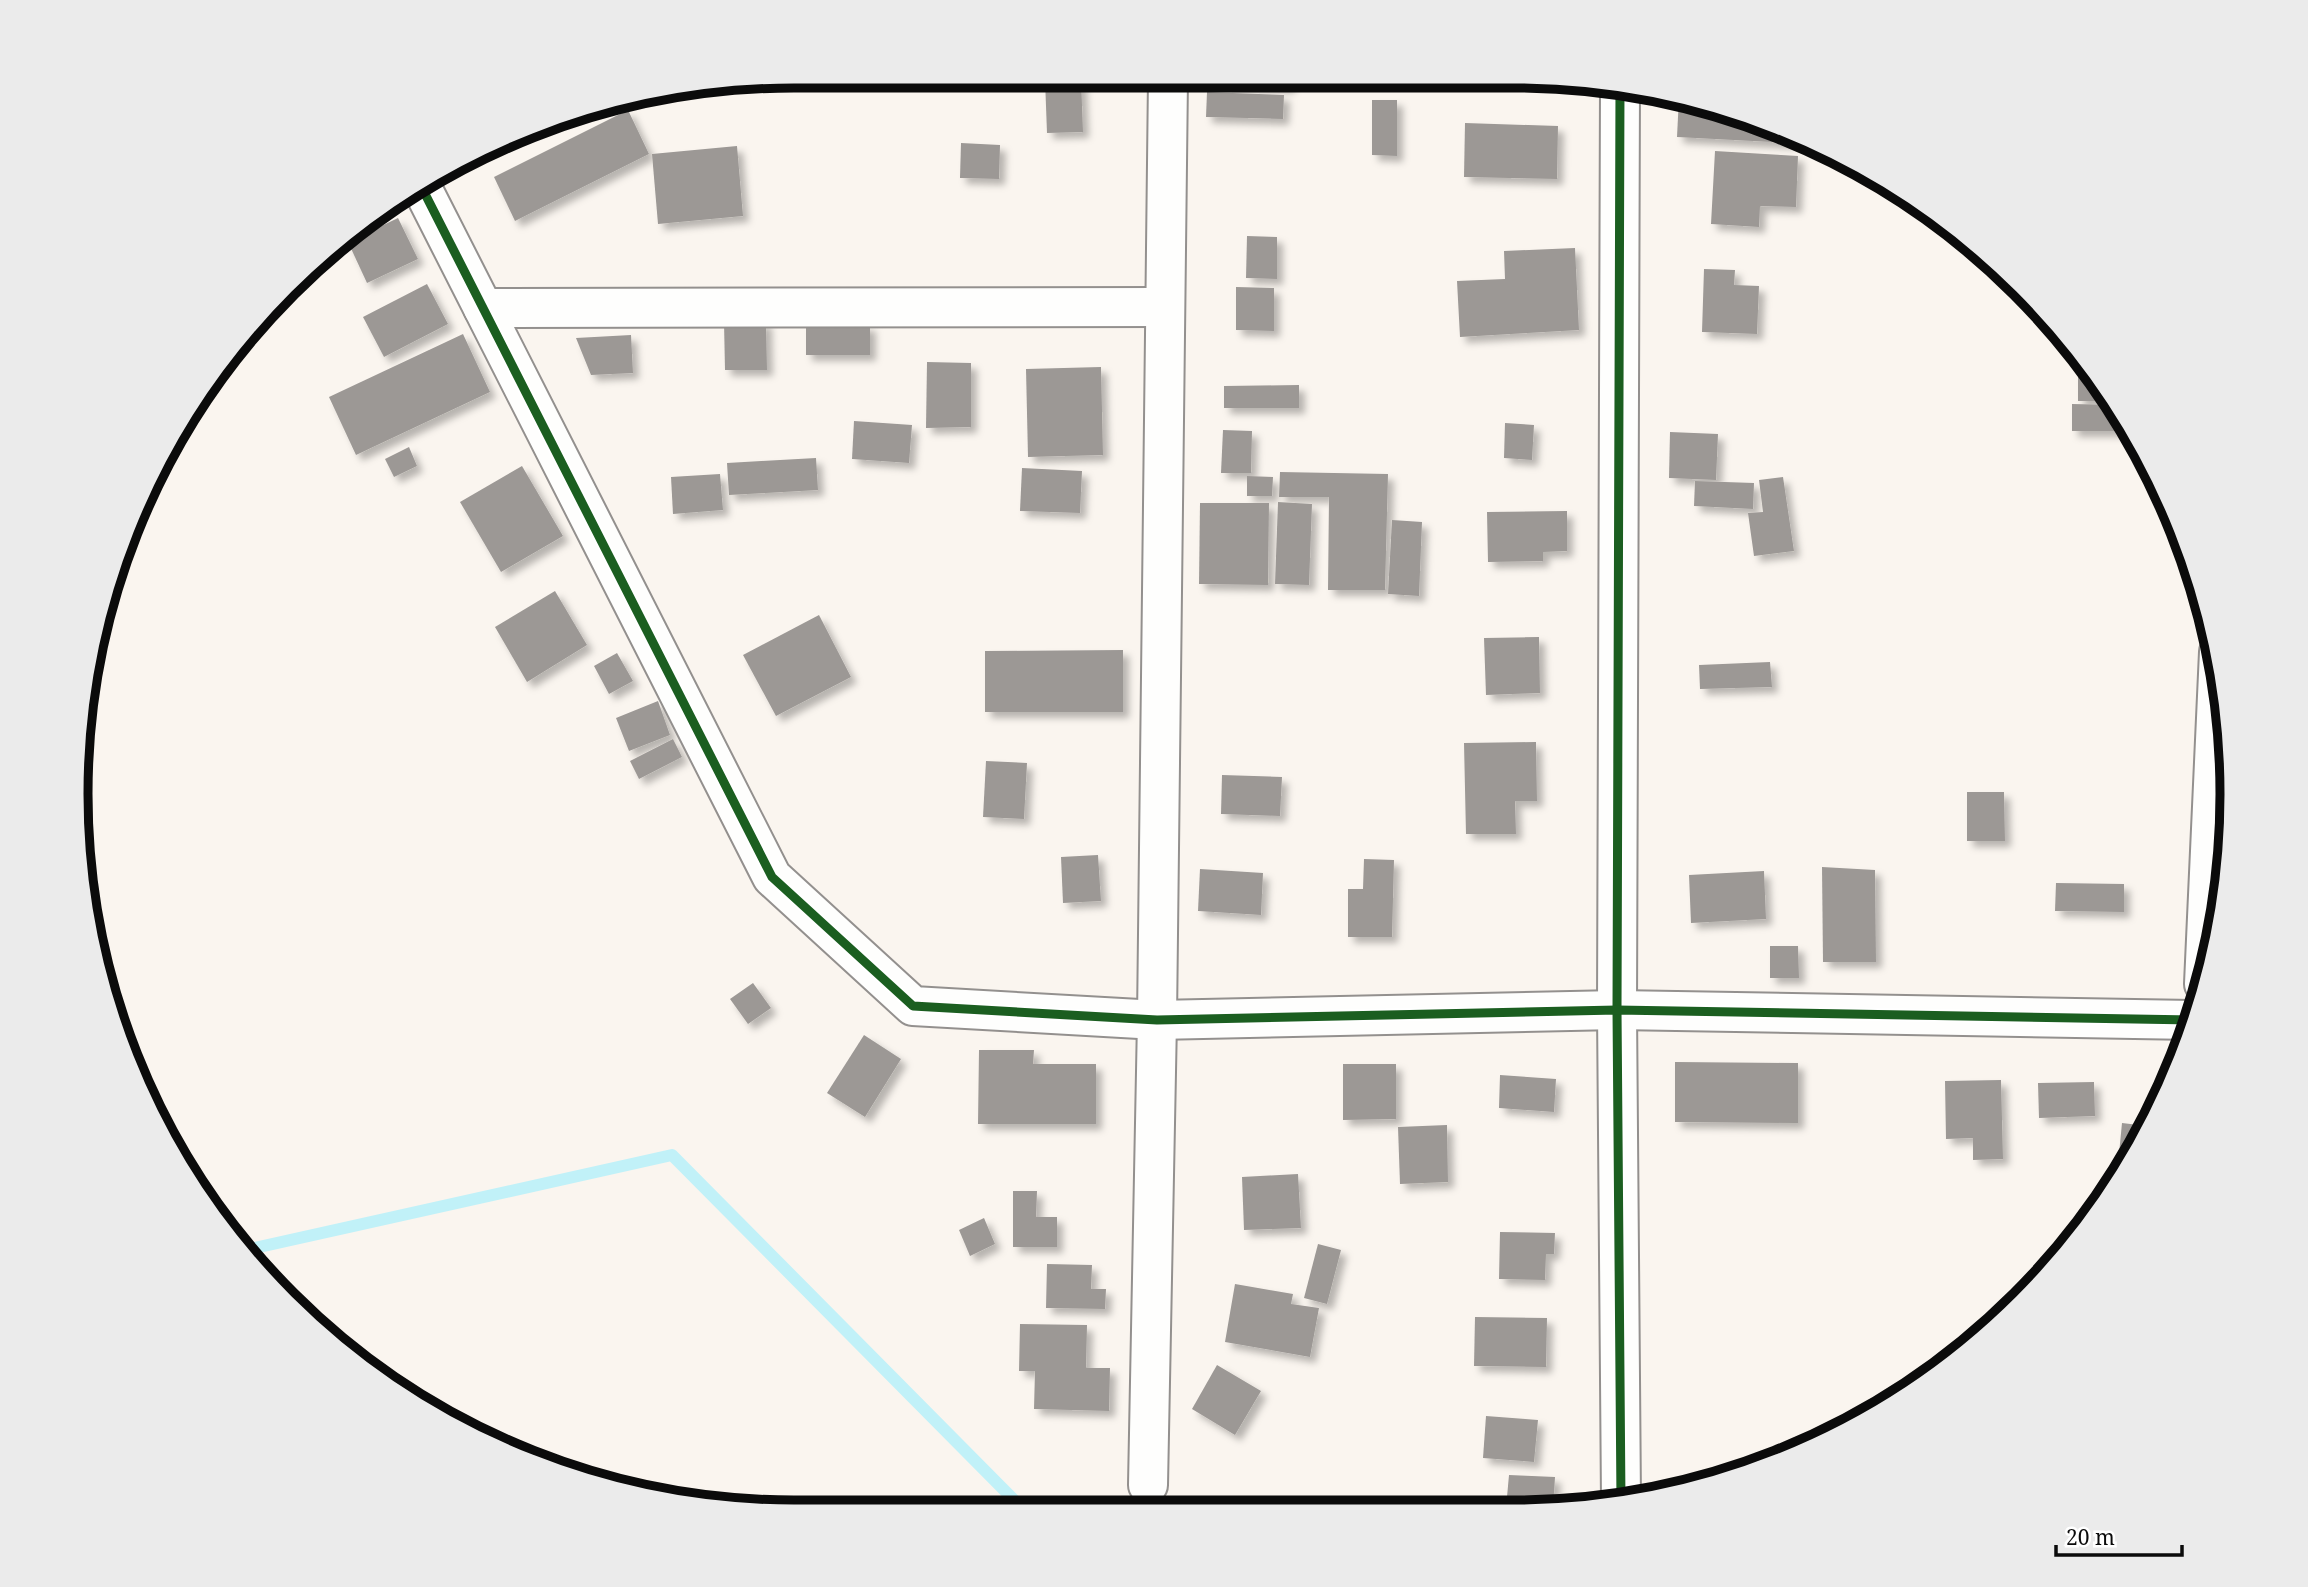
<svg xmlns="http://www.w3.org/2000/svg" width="2308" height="1587" font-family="'Noto Serif',serif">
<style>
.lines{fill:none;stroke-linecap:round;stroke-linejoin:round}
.stream{stroke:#c1f1f8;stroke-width:12}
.building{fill:#9c9895;filter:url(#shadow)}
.street-casing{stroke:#93908e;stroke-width:42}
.street{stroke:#fefefd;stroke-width:38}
.cycleway-casing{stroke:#fff;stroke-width:13}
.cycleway{stroke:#1b5e20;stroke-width:9}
.rim{fill:none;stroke:#0b0b0b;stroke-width:9}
</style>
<defs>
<filter id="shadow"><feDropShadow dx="6" dy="6" stdDeviation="3.5" flood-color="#0004"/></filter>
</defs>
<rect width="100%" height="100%" fill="#faf5ef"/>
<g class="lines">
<path class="stream" d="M246,1250L672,1155L1026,1512"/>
</g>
<g class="building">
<path d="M1223,77H1289V87L1223,85Z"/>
<path d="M1045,79H1081L1083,132L1047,133Z"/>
<path d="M1207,92L1284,95L1283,119L1206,117Z"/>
<path d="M1679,97L1790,135V143L1677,137Z"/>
<path d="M1372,100H1397V156L1372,155Z"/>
<path d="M628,110L649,154L515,221L494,177Z"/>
<path d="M1465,123L1558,126L1557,179L1464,177Z"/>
<path d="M961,143L1000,145L999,179L960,178Z"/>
<path d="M737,146L743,216L658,224L652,154Z"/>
<path d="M1715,151L1798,156L1796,207L1760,206L1759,227L1711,224Z"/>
<path d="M398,218L418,259L367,283L348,242Z"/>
<path d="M1247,236L1277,237V279L1246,278Z"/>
<path d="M1575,248L1579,330L1460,337L1457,281L1505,279L1504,251Z"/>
<path d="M1704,269L1735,270L1734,285L1759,286L1757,334L1702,332Z"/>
<path d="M427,284L448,324L384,357L363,317Z"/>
<path d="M1236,287L1274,288V331L1236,330Z"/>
<path d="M766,321L767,370H725L724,322Z"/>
<path d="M806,324L870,325V355H806Z"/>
<path d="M463,334L490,392L356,455L329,397Z"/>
<path d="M631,335L633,373L591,375L576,338Z"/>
<path d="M2078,360H2084L2115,401H2078Z"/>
<path d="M927,362L971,363V427L926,428Z"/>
<path d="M1101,367L1103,455L1028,457L1026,369Z"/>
<path d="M1299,385V408H1224V386Z"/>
<path d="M2072,404L2117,405L2128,424V431H2072Z"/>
<path d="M854,421L912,425L909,463L852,459Z"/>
<path d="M1505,423L1534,425L1532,460L1504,458Z"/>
<path d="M1223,430L1252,431L1251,473H1221Z"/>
<path d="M1670,432L1718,434L1716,480L1669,478Z"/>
<path d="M409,447L417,466L394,477L385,459Z"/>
<path d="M816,458L818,490L729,495L727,463Z"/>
<path d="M522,466L563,536L501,572L460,502Z"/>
<path d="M1022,468L1082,471L1080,513L1020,511Z"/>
<path d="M1280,472L1388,474L1385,590H1328L1329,497H1279Z"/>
<path d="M720,474L723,510L673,514L671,477Z"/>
<path d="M1247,476L1273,477L1272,496H1247Z"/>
<path d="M1783,477L1794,551L1754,556L1748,513L1763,512L1759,480Z"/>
<path d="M1695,481L1754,483L1753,509L1694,506Z"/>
<path d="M1278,502L1312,504L1309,585L1275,584Z"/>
<path d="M1200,503H1269L1268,585L1199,584Z"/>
<path d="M1567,511V551L1543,552V561L1488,562L1487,512Z"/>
<path d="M1392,520L1422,522L1419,596L1388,594Z"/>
<path d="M555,591L587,645L527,682L495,627Z"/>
<path d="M819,615L851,677L776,716L743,655Z"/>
<path d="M1539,637L1540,693L1486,695L1484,638Z"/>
<path d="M1123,650V712H985V651Z"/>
<path d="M617,653L633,681L609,694L594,666Z"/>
<path d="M1770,662L1772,687L1700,689L1699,665Z"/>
<path d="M658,701L670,735L629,751L616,718Z"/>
<path d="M673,739L682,757L639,779L630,761Z"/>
<path d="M1536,742L1537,801H1515L1516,834H1466L1464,743Z"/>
<path d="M986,761L1027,763L1024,819L983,817Z"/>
<path d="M1222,775L1282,777L1280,816L1221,814Z"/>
<path d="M1967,792H2004L2005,841H1967Z"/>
<path d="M1098,855L1101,901L1063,903L1061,857Z"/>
<path d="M1364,859L1394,860L1392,937H1348V889H1363Z"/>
<path d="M1822,867L1875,870L1876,962H1823Z"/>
<path d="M1200,869L1263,873L1261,915L1198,911Z"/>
<path d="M1764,871L1766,919L1691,923L1689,875Z"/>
<path d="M2056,883L2124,884V912L2055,911Z"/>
<path d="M1770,946H1798L1799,978H1770Z"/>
<path d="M753,983L771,1008L748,1024L730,999Z"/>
<path d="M864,1035L901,1059L865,1117L827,1093Z"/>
<path d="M979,1050H1034L1033,1064H1096V1124H978Z"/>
<path d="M1675,1062L1798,1063V1123L1675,1122Z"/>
<path d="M1343,1064H1396V1119L1343,1120Z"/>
<path d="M1500,1075L1556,1079L1554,1112L1499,1108Z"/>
<path d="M2001,1080L2003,1159L1973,1160V1138L1946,1139L1945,1081Z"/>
<path d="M2094,1082L2095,1116L2039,1118L2038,1083Z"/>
<path d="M2122,1123L2147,1126L2116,1185Z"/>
<path d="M1447,1125L1448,1182L1400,1184L1398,1127Z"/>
<path d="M1298,1174L1301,1228L1244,1230L1242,1177Z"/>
<path d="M1013,1191H1037L1036,1217H1057V1247H1013Z"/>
<path d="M984,1218L995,1244L970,1256L959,1230Z"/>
<path d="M1500,1232L1555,1233L1554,1254H1546L1545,1280L1499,1279Z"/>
<path d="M1318,1244L1341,1250L1327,1304L1304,1298Z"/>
<path d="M1047,1264L1092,1265L1091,1289H1106L1105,1309L1046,1308Z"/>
<path d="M1235,1284L1293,1294L1291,1304L1319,1308L1310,1357L1225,1342Z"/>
<path d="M1475,1317L1547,1318L1546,1367L1474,1366Z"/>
<path d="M1020,1324L1087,1325L1086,1368H1110L1109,1411L1034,1409L1035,1371H1019Z"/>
<path d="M1217,1365L1261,1391L1235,1435L1192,1409Z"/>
<path d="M1486,1416L1538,1420L1534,1462L1483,1458Z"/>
<path d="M1509,1475L1555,1477L1553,1508L1532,1510L1506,1508Z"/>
</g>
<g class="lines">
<g class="street-casing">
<g id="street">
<path d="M1620,86L1617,1010L1621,1501"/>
<path d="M420,184L772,877L913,1006L1157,1020L1617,1010L2193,1020"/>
<path d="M483,308L1165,307"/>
<path d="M2204,984L2219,652"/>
<path d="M1148,1485L1157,1020L1168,78"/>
</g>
</g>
<use href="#street" class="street"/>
<g class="cycleway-casing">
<g id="cycleway">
<path d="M1620,86L1617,1010L1621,1501"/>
<path d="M420,184L772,877L913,1006L1157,1020L1617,1010L2193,1020"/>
</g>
</g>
<use href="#cycleway" class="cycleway"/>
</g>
<path d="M0 0H2308V1587H0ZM794 88H1514A706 706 0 0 1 2220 794V794A706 706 0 0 1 1514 1500H794A706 706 0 0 1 88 794V794A706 706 0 0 1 794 88Z" fill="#ebebeb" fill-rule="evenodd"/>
<path class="rim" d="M794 88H1514A706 706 0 0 1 2220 794V794A706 706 0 0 1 1514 1500H794A706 706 0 0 1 88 794V794A706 706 0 0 1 794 88Z"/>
<path d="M2056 1545v10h126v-10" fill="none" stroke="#0b0b0b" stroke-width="3.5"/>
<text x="2066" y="1545" font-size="21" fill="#0b0b0b" stroke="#ffffff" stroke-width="5" paint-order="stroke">20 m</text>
</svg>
